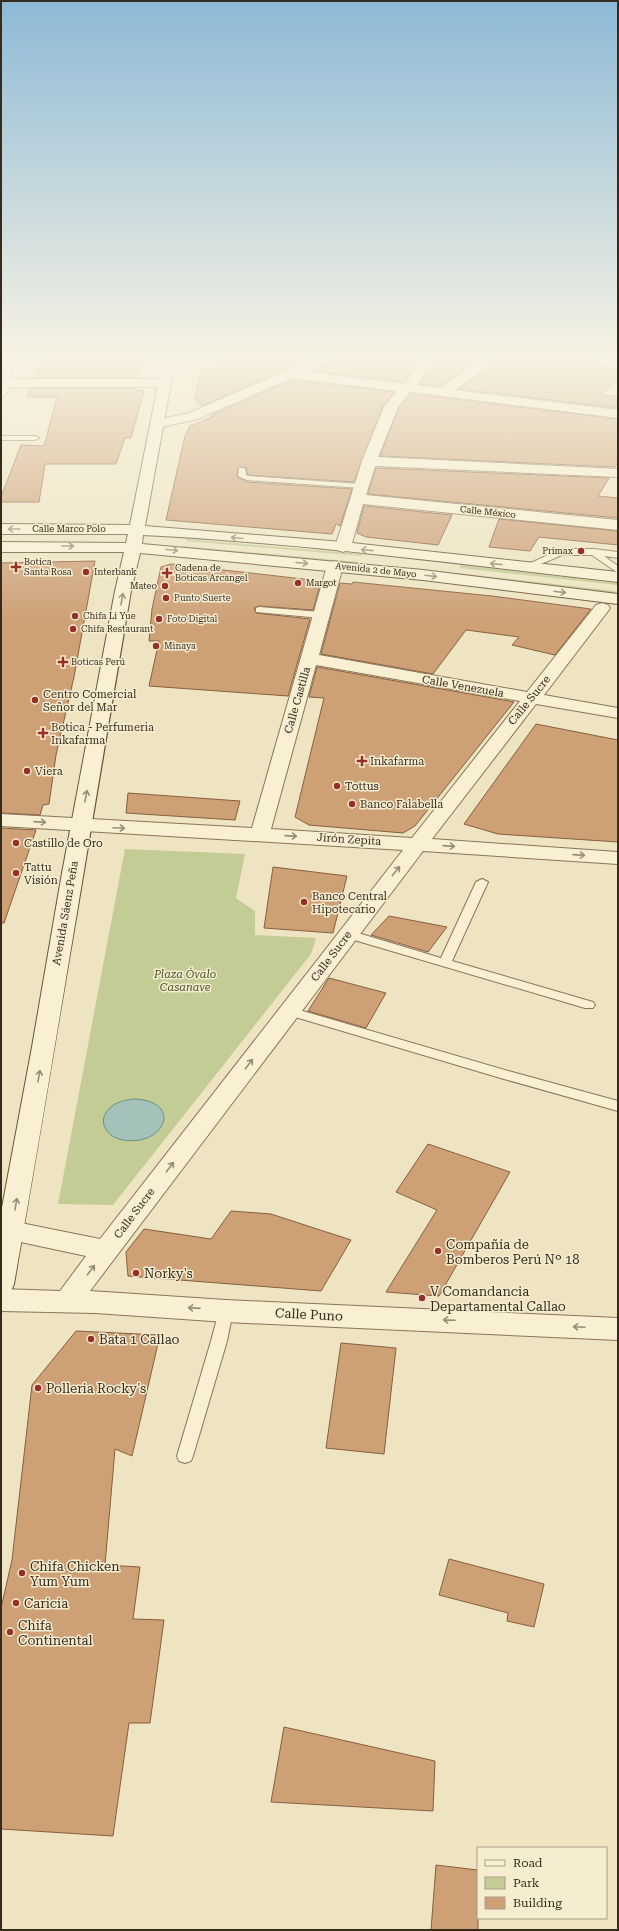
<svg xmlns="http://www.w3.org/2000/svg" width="619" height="1931" font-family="'Roboto Serif',serif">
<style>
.green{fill:#c3cc95}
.water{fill:#a4c1ba;stroke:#6b8f88}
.building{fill:#cda076;stroke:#875f3e}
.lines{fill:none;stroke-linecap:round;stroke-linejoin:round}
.lane-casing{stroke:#887558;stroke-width:2}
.street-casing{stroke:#887558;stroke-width:2}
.secondary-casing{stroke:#6a563c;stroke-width:2}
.lane{fill:#f9f0d4;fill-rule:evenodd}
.street{fill:#f9f0d4;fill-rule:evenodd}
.secondary{fill:#f9f0d4;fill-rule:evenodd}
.oneway{stroke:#988e78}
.poi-dot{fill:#982e28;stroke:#f6edd1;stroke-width:1.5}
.labels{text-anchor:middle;stroke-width:3;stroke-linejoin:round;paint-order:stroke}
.far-street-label{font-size:9px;fill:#372b1d;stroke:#f6edd1}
.far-poi-label{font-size:9px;fill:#372b1d;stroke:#f6edd1;text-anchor:start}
.street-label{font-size:11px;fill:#372b1d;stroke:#f6edd1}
.poi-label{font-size:11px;fill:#372b1d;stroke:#f6edd1;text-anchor:start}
.park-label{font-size:11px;font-style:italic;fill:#455423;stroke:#f6edd1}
.near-poi-label{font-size:13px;fill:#372b1d;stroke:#f6edd1;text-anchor:start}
.near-street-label{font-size:13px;fill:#372b1d;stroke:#f6edd1}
</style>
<rect width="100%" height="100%" fill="#eee4c1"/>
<g class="green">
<path d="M187,539L362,554L361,556L186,541Z"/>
<path d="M183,546L359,562L358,564L182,549Z"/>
<path d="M461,565L618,583L617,585L460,568Z"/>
<path d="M457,573L615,591V593L456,575Z"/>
<path d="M125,849L245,854L236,898L255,911V935L316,938L311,954L113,1205L58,1204Z"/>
</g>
<path class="water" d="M134,1099C184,1101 165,1147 123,1140C108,1138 96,1122 109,1109C115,1102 125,1100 134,1099Z"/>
<g class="building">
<path d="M42,355H142L139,378H34Z"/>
<path d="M237,355H319L202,406L194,399L198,387L200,371Z"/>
<path d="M341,355H424L404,382L312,371L339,359Z"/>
<path d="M439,355H486L440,386L420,384Z"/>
<path d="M505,355H600L589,362L618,369V378L602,394L618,397V408L459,389Z"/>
<path d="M292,380L394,392L383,406L354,482L248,475L246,467L238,468L237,477L247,482L352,489L340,526L336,524L332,534L166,520L185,436L190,426L214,416L212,415Z"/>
<path d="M30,388H137L136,390L144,391L131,438H125L116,464H45L39,502H1V497L21,445L44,446L57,397H27Z"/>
<path d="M411,394L618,419V462L615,467L380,456L399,408Z"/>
<path d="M376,468L609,478L598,496L618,498V518L368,494Z"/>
<path d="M364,506L452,515L438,545L366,537L357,533Z"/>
<path d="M499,519L618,531V545L539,537L530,551L489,547Z"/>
<path d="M95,561L74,677L56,755L49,804L43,805L40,815L1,813V563Z"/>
<path d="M171,564L321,581L313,610L259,606L254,608L256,613L310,619L288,696L149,686L159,641H149L152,609L161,567Z"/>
<path d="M353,582L492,596L591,609L555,655L512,645L519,637L466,630L433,674L321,654L340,583L352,584Z"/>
<path d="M317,667L487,697L514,702L415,826L403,833L309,825L295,817L324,698L309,697Z"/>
<path d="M536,724L618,740V842L498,834L464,824Z"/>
<path d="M128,793L240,801L235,820L126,813Z"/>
<path d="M1,828L36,830L4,923H1Z"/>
<path d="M273,867L347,876L333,933L264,928Z"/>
<path d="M389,916L447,927L428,952L371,935Z"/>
<path d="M329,978L386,993L366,1028L308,1011Z"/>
<path d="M428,1144L510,1172L439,1296L386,1292L437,1210L396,1192Z"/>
<path d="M231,1211L271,1214L351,1240L321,1291L128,1276L126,1252L144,1229L211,1239Z"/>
<path d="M76,1331L160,1335L132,1456L115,1449L105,1565L140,1567L133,1619L164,1620L150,1723H129L113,1836L1,1829V1608L12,1560L32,1385Z"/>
<path d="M341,1343L396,1348L384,1454L326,1448Z"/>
<path d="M449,1559L544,1584L534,1627L507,1621L508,1613L439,1595Z"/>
<path d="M284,1727L435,1761L433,1811L271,1802Z"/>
<path d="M436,1865L478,1870V1930H431Z"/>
</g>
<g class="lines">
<g class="lane-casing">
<g id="lane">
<path d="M8,367L11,369C11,378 10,394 1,398L5,369Z"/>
<path d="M1,436H35L39,438L35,440H1Z"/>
<path d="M239,468H245L246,475L248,476L361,484L365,486L361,488L247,480L238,476Z"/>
<path d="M561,549H594L618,552V558L604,556L618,566V573L592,555H562L529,569H523L522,567Z"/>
<path d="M259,607L321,612L326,615L321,618L256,612V608Z"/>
<path d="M482,879L488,882L452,961L593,1002L595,1005L593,1008H585L344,937L342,934L348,930L441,958L476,882Z"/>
<path d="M289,1007L512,1072L618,1101V1111L504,1079L285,1014L283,1011L285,1008Z"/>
<path d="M226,1305L231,1307L233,1311L227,1341L193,1456L191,1461L185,1463L179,1461L177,1456L211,1341L219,1311L221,1307Z"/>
</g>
</g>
<g class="street-casing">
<g id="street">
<path d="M200,355H218L216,358L172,375H162L161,372L162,369Z"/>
<path d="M323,355H340L338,358L306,372L405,384L426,355H438L417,385L440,388L489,355H504L455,390L618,410V418L410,392L398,407L378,457L618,469V477L375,466L366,495L618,520V530L363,504L351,547L348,550L343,552L338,550L335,547L362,461L384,407L397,391L292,378L198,419L157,428L152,427L150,424L152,421L189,413Z"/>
<path d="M1,379H165L170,380L171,383L170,386L165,387H1Z"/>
<path d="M335,561L341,563L343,566L319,655L527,692L596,605L602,603L608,605L610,608L608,611L544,695L618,708V718L536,704L432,839L618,852V864L423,851L90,1291L226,1300L618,1318V1340L226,1322L95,1313L1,1311V1289L60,1291L86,1256L2,1238V1224L11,1221L100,1239L403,850L1,826V814L252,828L327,566L329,563ZM316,665L520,701L412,838L271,829Z"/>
</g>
</g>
<g class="secondary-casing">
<path id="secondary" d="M164,355H176L145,526L343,542L618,572V582C460,564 302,543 143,535L142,544L423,570L618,594V604L423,580L140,553L131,591C91,822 55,1053 14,1284L11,1291L1,1294V1213L32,1047L62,873L115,591L124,552H1V542L126,543L128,534H1V524L130,525Z"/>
</g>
<use href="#lane" class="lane"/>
<use href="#street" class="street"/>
<use href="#secondary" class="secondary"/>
</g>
<defs><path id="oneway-shaft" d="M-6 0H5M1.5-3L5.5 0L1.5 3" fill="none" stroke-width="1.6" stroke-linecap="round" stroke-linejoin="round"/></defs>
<g class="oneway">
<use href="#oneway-shaft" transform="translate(14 529) rotate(180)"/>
<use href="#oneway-shaft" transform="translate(237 538) rotate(-175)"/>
<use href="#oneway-shaft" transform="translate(68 546)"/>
<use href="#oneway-shaft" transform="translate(172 550) rotate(5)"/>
<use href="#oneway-shaft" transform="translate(367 550) rotate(-174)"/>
<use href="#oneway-shaft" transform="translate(302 563) rotate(5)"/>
<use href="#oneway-shaft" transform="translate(496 564) rotate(-174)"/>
<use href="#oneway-shaft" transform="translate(431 576) rotate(7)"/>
<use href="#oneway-shaft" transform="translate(560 592) rotate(7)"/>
<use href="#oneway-shaft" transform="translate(122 599) rotate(-80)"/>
<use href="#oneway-shaft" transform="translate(86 796) rotate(-79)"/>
<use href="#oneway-shaft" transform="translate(40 822) rotate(4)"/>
<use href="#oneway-shaft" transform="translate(119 828) rotate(3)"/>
<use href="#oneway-shaft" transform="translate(291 836) rotate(4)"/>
<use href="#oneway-shaft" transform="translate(449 846) rotate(4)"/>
<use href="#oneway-shaft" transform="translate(579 855) rotate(4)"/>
<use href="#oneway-shaft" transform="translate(396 871) rotate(-52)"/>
<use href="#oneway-shaft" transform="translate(249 1064) rotate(-53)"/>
<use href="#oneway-shaft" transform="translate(39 1076) rotate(-80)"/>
<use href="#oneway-shaft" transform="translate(170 1167) rotate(-53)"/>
<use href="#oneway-shaft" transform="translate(16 1204) rotate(-80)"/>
<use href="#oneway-shaft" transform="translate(91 1270) rotate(-53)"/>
<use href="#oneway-shaft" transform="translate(194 1308) rotate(-176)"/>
<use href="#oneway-shaft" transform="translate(449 1320) rotate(-178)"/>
<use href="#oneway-shaft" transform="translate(579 1327) rotate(-177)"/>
</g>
<linearGradient id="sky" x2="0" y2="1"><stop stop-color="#8db9d6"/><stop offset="0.57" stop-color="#f7f3e3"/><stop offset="1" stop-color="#f7f3e3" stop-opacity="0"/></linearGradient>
<rect width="619" height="626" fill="url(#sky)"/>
<g class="poi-dot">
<circle cx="581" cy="551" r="4"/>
<path d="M14 561h4v4h4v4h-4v4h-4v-4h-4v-4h4z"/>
<circle cx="86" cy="572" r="4"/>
<path d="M165 567h4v4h4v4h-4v4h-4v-4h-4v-4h4z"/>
<circle cx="298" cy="583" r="4"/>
<circle cx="165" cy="586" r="4"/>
<circle cx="166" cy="598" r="4"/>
<circle cx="75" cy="616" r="4"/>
<circle cx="159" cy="619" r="4"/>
<circle cx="73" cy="629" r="4"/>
<circle cx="156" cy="646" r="4"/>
<path d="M61 656h4v4h4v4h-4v4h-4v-4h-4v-4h4z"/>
<circle cx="35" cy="700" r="4"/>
<path d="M41 727h4v4h4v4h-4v4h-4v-4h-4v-4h4z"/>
<path d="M360 755h4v4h4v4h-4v4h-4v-4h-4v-4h4z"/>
<circle cx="27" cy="771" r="4"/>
<circle cx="337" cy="786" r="4"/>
<circle cx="352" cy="804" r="4"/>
<circle cx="16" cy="843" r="4"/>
<circle cx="16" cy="873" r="4"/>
<circle cx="304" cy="902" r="4"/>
<circle cx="438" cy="1251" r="4"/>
<circle cx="136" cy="1273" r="4"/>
<circle cx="422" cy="1298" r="4"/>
<circle cx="91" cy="1339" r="4"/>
<circle cx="38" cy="1388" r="4"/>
<circle cx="22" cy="1573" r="4"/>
<circle cx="16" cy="1603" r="4"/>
<circle cx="10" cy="1632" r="4"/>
</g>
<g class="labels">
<g class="far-street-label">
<text transform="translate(488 512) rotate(6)" y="3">Calle México</text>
<text x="69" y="532">Calle Marco Polo</text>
<text transform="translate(376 570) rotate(6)" y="3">Avenida 2 de Mayo</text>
</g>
<g class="far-poi-label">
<text x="573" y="554" text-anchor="end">Primax</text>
<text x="24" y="565">Botica<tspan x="24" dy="10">Santa Rosa</tspan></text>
<text x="175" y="571">Cadena de<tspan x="175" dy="10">Boticas Arcángel</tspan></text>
<text x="94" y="575">Interbank</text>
<text x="306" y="586">Margot</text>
<text x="157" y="589" text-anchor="end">Mateo</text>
<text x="174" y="601">Punto Suerte</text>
<text x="83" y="619">Chifa Li Yue</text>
<text x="167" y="622">Foto Digital</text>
<text x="81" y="632">Chifa Restaurant</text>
<text x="164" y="649">Minaya</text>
<text x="71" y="665">Boticas Perú</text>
</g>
<g class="street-label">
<text transform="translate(463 686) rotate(10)" y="4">Calle Venezuela</text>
<text transform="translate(297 700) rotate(-74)" y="4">Calle Castilla</text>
<text transform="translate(529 700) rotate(-51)" y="4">Calle Sucre</text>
<text transform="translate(349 839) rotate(4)" y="4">Jirón Zepita</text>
<text transform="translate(65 913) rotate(-80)" y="4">Avenida Sáenz Peña</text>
<text transform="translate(331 956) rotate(-53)" y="4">Calle Sucre</text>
<text transform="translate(134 1213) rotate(-53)" y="4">Calle Sucre</text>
</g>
<g class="poi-label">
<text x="43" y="698">Centro Comercial<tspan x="43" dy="13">Señor del Mar</tspan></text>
<text x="51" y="731">Botica - Perfumeria<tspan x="51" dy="13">Inkafarma</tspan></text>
<text x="370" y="765">Inkafarma</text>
<text x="35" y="775">Viera</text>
<text x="345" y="790">Tottus</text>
<text x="360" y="808">Banco Falabella</text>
<text x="24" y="847">Castillo de Oro</text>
<text x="24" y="871">Tattu<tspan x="24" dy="13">Visión</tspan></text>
<text x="312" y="900">Banco Central<tspan x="312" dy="13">Hipotecario</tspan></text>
</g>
<g class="park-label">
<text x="185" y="978">Plaza Óvalo<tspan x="185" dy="13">Casanave</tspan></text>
</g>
<g class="near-poi-label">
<text x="446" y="1249">Compañía de<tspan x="446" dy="15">Bomberos Perú Nº 18</tspan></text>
<text x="144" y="1278">Norky's</text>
<text x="430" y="1296">V Comandancia<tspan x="430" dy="15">Departamental Callao</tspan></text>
<text x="99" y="1344">Bata 1 Callao</text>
<text x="46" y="1393">Polleria Rocky's</text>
<text x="30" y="1571">Chifa Chicken<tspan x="30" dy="15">Yum Yum</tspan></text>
<text x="24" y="1608">Caricia</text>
<text x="18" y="1630">Chifa<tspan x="18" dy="15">Continental</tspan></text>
</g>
<g class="near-street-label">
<text transform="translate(309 1314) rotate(3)" y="5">Calle Puno</text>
</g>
</g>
<rect width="619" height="1931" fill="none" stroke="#372b1d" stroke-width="4"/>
<rect x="477" y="1847" width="130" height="72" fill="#f6edd1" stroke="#aa9f89"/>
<rect x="485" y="1860" width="20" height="6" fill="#f9f0d4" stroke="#aa9f89"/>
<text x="513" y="1867" font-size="12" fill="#372b1d">Road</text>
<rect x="485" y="1877" width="20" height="12" fill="#c3cc95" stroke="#aa9f89"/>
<text x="513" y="1887" font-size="12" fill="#372b1d">Park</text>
<rect x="485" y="1897" width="20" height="12" fill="#cda076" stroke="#aa9f89"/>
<text x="513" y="1907" font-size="12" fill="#372b1d">Building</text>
</svg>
